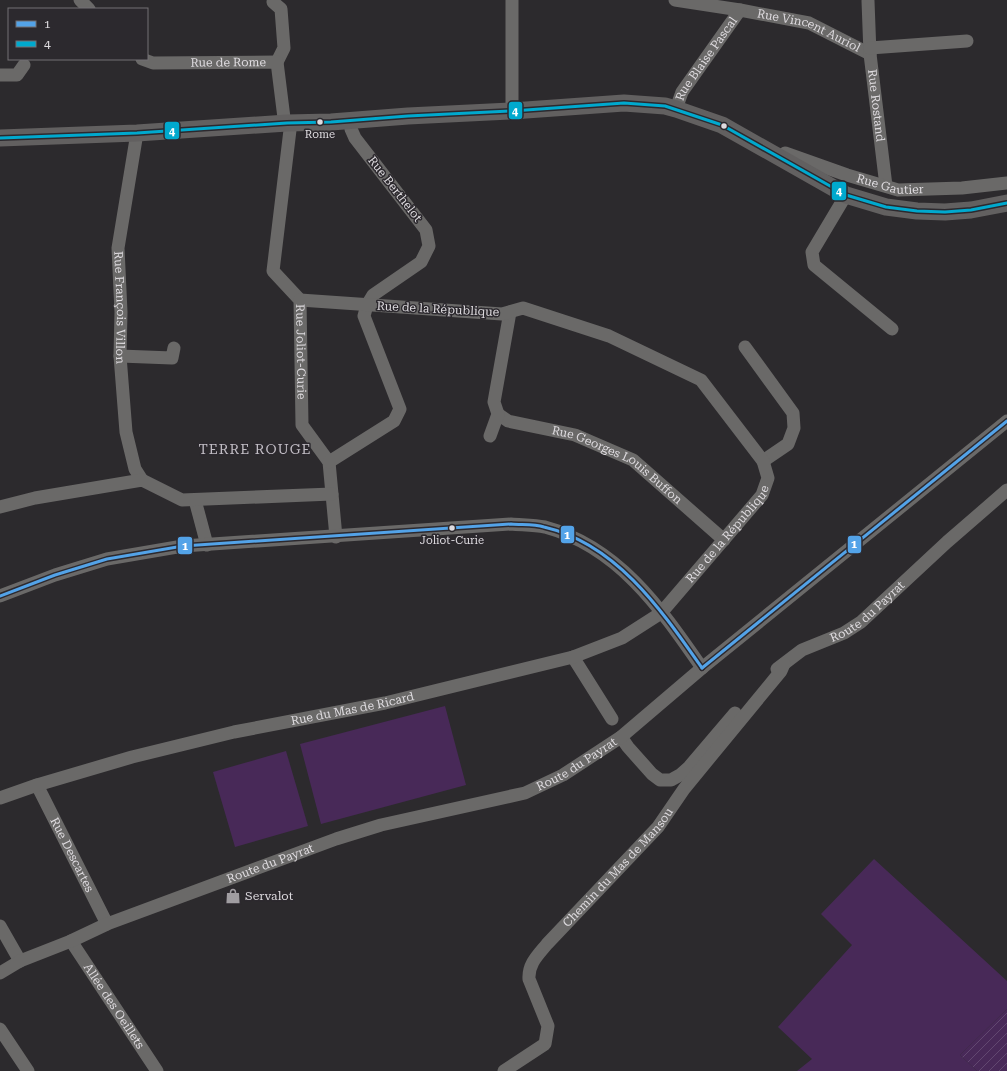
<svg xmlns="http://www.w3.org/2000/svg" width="1007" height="1071" font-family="'Roboto Serif',serif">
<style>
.grass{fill:#482958}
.garden{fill:url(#garden-furrows)}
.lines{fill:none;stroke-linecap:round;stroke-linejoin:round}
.minor{stroke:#6a6968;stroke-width:13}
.major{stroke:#626060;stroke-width:17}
.bus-1-casing{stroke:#2c292e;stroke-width:6}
.bus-2-casing{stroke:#2c292e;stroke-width:6}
.bus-1{stroke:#53a3e8;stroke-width:3}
.bus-2{stroke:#00a9ce;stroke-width:3}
.bus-dot{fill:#dedbdf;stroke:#2c292e;stroke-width:1.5}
.labels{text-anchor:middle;stroke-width:3;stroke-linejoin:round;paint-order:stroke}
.bus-label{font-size:11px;fill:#dedbdf;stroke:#2c292e}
.street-label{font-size:12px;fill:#dedbdf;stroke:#2c292e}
.poi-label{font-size:12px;fill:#dedbdf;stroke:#2c292e;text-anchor:start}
.quarter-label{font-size:14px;letter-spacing:1px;fill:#c0bcc3;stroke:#2c292e}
.line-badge{stroke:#2c292e;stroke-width:1.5}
.badge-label{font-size:11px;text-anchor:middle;font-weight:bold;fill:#fff}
</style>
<defs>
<pattern id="garden-furrows" width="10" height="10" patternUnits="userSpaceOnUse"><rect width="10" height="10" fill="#482958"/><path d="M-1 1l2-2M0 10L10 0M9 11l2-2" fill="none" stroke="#624770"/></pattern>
</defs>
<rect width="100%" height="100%" fill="#2c2a2d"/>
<g class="grass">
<path d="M445,706L466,785L321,824L300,744Z"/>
<path d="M286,751L308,826L235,847L213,772Z"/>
<path d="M874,859L1007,981V1009L960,1055L977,1071H797L812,1059L778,1027L852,945L821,914Z"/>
</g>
<path class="garden" d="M1007,1009V1071H977L960,1055Z"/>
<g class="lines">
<g class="minor">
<path d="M80,0L89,9"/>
<path id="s1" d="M675,0L740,10L809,23L870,54"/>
<path id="s2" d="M868,1L870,54L886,186"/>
<path d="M273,2L281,9L284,48L277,62"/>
<path d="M870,48L967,41"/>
<path id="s3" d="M142,59L153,63L277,62L284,118L290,130L273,271L300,300L302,425L329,462L336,537"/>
<path d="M0,75H17L24,65"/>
<path id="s4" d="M676,109L682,92L740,10"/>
<path d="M512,111V0"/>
<path id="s5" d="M137,133L118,248L121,312L120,356L126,432L135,469L142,480"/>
<path id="s6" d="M782,159L785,153L847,175L898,190L962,188L1007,183"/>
<path d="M846,195L812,252L814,265L892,329"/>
<path d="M745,347L793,413L794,428L788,444L763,461"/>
<path d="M120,356L172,358L174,348"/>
<path id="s7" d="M498,414L508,421L575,435L633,460L724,540"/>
<path d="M490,436L498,414L494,402L510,312"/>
<path d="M329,462L394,421L400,409L364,316L367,305L373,295L421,262L429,246L426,230L355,138L351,129L350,121"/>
<path d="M195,500L207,545"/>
<path d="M0,507L35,498L142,480L182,500L332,494"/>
<path d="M0,596L55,575L107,559L183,546L511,524C522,525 534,525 545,527C619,547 661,609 702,668"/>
<path d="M573,657L612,719"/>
<path id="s8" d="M777,669L802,650L844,633L861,622L947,542L1007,490"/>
<path d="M621,737L628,747L652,774L660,780H671L680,775L689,767L735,713"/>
<path id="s9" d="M37,785L107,924"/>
<path id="s10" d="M0,798L37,785L132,757L234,732L385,703L573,657L622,638L661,613L762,495L768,478L763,461L701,380L609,336L523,308L502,314L300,300"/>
<path d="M0,926L20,961"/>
<path id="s11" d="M71,941L157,1071"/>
<path id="s12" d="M0,973L20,961L71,941L107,924L336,839L381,825L525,793L563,775L621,737L702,668L1007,421"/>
<path d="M0,1029L28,1071"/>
<path id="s13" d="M504,1071L545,1044L548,1026L529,979C528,964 538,955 547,944L658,827L684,789L781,671L784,664"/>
</g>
<path class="major" d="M0,138L137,133L287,123L331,122L408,116L512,111L624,103L665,106L676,109L722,125L846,195L886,207L917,211L945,212L971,210L1007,203"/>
<g class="bus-1-casing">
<g id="bus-1">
<path d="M0,596L55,575L107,559L183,546L511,524C522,525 534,524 544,527C617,544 662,611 702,668"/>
<path d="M702,668L1007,421"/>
</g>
</g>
<g class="bus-2-casing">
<path id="bus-2" d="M0,138L137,133L287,123L331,122L408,116L512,111L624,103L665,106L722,125L846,195L886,207L917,211L945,212L971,210L1007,203"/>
</g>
<use href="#bus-1" class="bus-1"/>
<use href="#bus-2" class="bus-2"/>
</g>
<defs>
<g id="shop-bare" transform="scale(1.2)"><path d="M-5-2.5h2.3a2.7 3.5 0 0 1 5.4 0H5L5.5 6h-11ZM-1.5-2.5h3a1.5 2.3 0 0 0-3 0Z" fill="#a09da1" stroke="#2c292e" stroke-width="2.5" paint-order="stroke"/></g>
</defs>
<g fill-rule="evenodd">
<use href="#shop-bare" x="233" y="896"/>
</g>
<g class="bus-dot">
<circle cx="320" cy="122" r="3.5"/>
<circle cx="724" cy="126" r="3.5"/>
<circle cx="452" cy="528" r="3.5"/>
</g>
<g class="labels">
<g class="bus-label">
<text x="320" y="138">Rome</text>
<text x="452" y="544">Joliot-Curie</text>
</g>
<g class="street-label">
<text dy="4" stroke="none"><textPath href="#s1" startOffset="138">Rue Vincent Auriol</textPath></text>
<text dy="4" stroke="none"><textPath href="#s4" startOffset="59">Rue Blaise Pascal</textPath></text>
<text dy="4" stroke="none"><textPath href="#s3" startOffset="87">Rue de Rome</textPath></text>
<text dy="4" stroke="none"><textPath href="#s2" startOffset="105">Rue Rostand</textPath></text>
<text dy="4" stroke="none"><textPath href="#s6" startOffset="117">Rue Gautier</textPath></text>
<text transform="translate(395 189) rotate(52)" y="4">Rue Berthelot</text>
<text dy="4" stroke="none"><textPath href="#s5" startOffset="176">Rue François Villon</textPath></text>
<text transform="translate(438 309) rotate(3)" y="4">Rue de la République</text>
<text dy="4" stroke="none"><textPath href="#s3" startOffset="439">Rue Joliot-Curie</textPath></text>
<text dy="4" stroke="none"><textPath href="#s7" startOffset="132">Rue Georges Louis Buffon</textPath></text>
<text dy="4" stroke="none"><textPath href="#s10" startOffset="793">Rue de la République</textPath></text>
<text dy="4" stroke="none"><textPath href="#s8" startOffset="108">Route du Payrat</textPath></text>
<text dy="4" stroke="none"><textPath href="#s10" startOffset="364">Rue du Mas de Ricard</textPath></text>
<text dy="4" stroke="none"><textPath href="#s12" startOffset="616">Route du Payrat</textPath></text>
<text dy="4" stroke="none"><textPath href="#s9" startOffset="78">Rue Descartes</textPath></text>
<text dy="4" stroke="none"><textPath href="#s12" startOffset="292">Route du Payrat</textPath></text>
<text dy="4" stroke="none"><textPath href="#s13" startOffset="263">Chemin du Mas de Mansou</textPath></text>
<text dy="4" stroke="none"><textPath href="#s11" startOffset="78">Allée des Oeillets</textPath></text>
</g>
<g class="poi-label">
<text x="245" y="900">Servalot</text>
</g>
<g class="quarter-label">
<text x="255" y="454">TERRE ROUGE</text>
</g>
</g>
<g class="line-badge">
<rect x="508" y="101" width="15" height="19" rx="4" fill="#00a9ce"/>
<rect x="164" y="121" width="16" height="19" rx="4" fill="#00a9ce"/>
<rect x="831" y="181" width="16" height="20" rx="4" fill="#00a9ce"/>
<rect x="560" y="525" width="15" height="19" rx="4" fill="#53a3e8"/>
<rect x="847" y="535" width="15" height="19" rx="4" fill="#53a3e8"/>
<rect x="177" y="536" width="16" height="19" rx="4" fill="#53a3e8"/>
</g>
<g class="badge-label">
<text x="515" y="115">4</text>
<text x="172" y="135">4</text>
<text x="839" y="195">4</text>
<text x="567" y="539">1</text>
<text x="854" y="548">1</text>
<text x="185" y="550">1</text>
</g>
<rect x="8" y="8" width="140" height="52" fill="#2c292e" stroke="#737075"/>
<rect x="16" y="21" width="20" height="6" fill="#53a3e8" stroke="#737075"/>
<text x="44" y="28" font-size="12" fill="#dedbdf">1</text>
<rect x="16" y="41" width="20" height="6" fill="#00a9ce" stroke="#737075"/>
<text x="44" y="48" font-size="12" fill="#dedbdf">4</text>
</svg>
